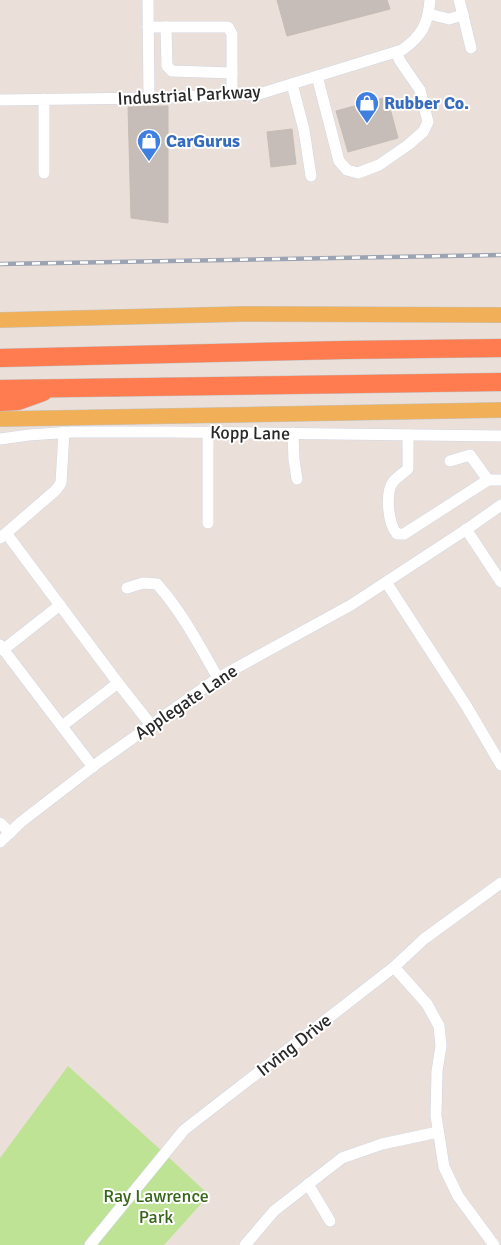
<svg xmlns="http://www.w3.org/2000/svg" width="501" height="1245" font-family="Signika,sans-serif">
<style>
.green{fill:#bee395}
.building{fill:#c6bdb9;stroke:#c6bcb3}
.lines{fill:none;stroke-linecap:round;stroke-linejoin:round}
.minor-casing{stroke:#cfd6e2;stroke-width:12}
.major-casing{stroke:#c3c3c3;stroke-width:16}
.highway-casing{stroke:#c3c3c3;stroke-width:19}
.minor{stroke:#fff;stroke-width:11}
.major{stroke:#f1b058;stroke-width:15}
.highway{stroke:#ff7b50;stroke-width:18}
.rail-casing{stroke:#9ca4b3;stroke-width:4.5}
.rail{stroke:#fff;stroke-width:2.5;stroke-dasharray:8;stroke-linecap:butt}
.labels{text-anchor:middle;stroke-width:4;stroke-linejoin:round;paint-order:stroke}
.street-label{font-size:18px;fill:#282828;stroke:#fff}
.shop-label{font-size:18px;font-weight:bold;fill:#366cbe;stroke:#fff;text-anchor:start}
.park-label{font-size:18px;fill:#376519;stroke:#fff}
</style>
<rect width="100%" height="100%" fill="#ebe0d9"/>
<path class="green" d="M68,1066L163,1152L209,1195L164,1245H0V1158Z"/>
<g class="building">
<path d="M277,0H387L390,9L287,36Z"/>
<path d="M387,97L398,138L348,152L336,111Z"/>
<path d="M168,106V223L131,218L128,107Z"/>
<path d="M292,129L296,164L271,167L267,132Z"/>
</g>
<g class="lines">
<g class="minor-casing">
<g id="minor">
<path d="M148,0L149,98"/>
<path d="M429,14L449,19L463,15L459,0"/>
<path d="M463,15L471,48"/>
<path d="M148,27H228L232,34V95"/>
<path d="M166,27L167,66L172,71L232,73"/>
<path d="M317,76L339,161L347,170L358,173L379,165L408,145L423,132L428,122L420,90L400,61L396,52"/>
<path d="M292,84L304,130L311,176"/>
<path d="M44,99V173"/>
<path d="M0,100L149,98L259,94L402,50C422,36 428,24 430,0"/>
<path d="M293,433L294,460L297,479"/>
<path d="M408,435V469C403,473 397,477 393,482C385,493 388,524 397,534H404L488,480L470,455L450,461"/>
<path d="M0,439L29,435L72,432H173L501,436"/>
<path d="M488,480H501"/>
<path d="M208,523V432"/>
<path d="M466,529L501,582"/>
<path d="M4,535L56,490L61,483L64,432"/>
<path d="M0,538L4,535L9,537L118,683L62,726"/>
<path d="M386,582L467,707L501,765"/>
<path d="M127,588L143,583L157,584C182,612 199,645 218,678"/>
<path d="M0,645L93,767"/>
<path d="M3,650L60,605"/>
<path d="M118,683L151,725"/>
<path d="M0,823L10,833"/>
<path d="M0,842L21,822L99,762L218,678L351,605L470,527L501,505"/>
<path d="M394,967L427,1004L439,1026L441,1046L437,1071L436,1116L444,1167L458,1196L494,1245"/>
<path d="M308,1184L330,1221"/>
<path d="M90,1245L184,1130L394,967L424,939L501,883"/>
<path d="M245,1245L274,1211L342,1158L382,1144L438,1132"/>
</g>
</g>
<g class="major-casing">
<g id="major">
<path d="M0,320L243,314L501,315"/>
<path d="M0,419L501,410"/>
</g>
</g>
<g class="highway-casing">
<g id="highway">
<path d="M0,358L344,350L501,348"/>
<path d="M0,389L501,382"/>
<path d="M0,402L18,401L43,392"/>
</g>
</g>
<use href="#minor" class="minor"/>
<use href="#major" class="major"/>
<use href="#highway" class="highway"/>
<g class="rail-casing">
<path id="rail" d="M0,264L501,255"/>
</g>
<use href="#rail" class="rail"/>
</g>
<defs>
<g id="shop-pin" transform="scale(1.25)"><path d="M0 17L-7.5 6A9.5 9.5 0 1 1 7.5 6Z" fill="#3f7fe0" stroke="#fff"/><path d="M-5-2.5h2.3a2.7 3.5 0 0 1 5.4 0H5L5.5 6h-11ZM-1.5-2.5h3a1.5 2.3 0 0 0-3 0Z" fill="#fff"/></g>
</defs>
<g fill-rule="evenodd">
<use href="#shop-pin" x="367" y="103"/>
<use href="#shop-pin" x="149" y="141"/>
</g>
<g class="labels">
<g class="street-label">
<text transform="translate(189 95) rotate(-3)" y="6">Industrial Parkway</text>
<text transform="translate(250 433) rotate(1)" y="6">Kopp Lane</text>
<text transform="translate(186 702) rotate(-34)" y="6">Applegate Lane</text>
<text transform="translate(294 1045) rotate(-38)" y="6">Irving Drive</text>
</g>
<g class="shop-label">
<text x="384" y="109">Rubber Co.</text>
<text x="166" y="147">CarGurus</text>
</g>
<g class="park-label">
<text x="156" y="1202">Ray Lawrence<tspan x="156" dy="21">Park</tspan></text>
</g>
</g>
</svg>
